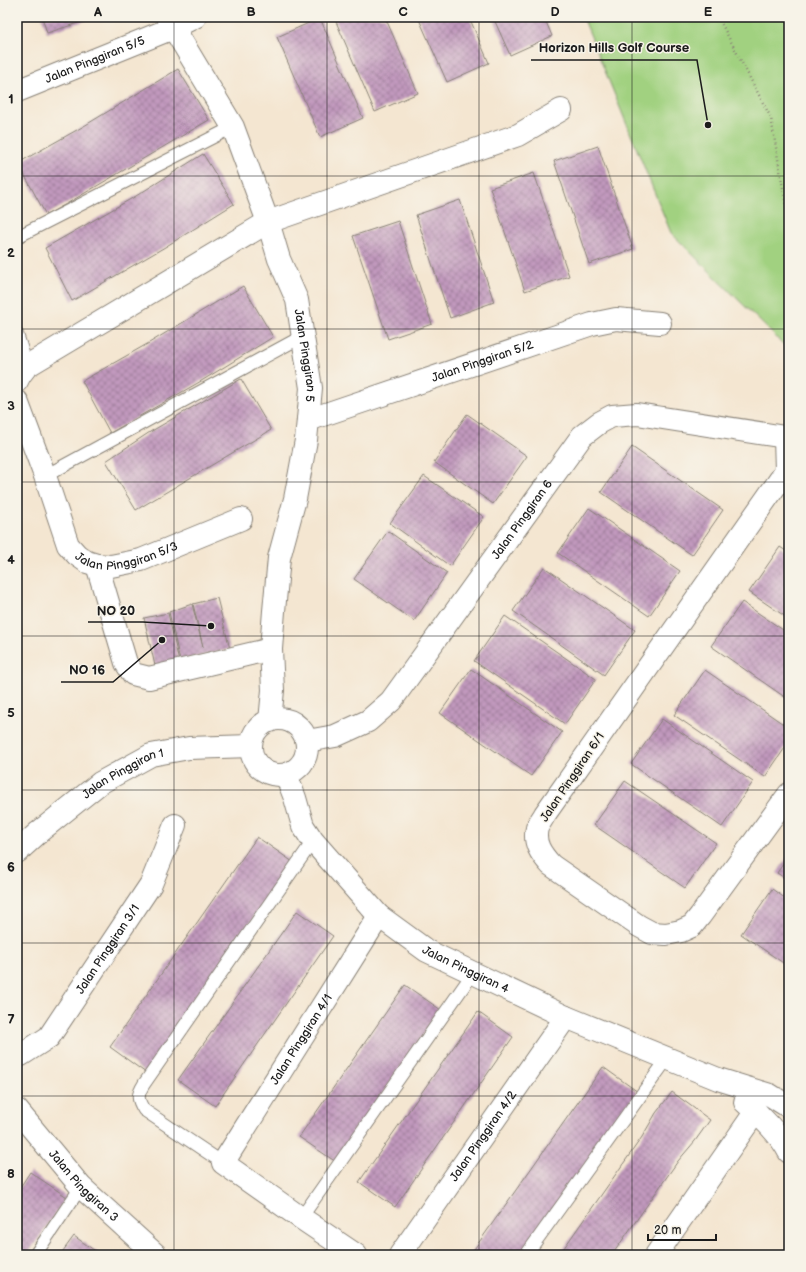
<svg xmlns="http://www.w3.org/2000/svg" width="806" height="1272" font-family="'Balsamiq Sans',sans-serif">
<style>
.green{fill:#a1d180;stroke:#5e764e}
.building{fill:url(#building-cross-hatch)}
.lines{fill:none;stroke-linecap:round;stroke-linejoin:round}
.service-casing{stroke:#888176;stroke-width:14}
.minor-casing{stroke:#888176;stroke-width:24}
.path{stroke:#888176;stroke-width:2.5;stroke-dasharray:1 3;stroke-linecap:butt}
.service{stroke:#fff;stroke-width:12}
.minor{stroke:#fff;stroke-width:22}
.grid{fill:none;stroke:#1c1c1c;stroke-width:1;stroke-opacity:0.55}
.labels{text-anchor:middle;stroke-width:3;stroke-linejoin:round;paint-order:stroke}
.street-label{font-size:12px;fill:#1c1c1c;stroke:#f7f3e8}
.leader{fill:none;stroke:#1c1c1c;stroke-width:1.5}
.callout-dot{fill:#1c1c1c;stroke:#f7f3e8;stroke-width:1.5}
.callout-label{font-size:13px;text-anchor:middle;font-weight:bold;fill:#1c1c1c;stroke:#f7f3e8;stroke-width:3;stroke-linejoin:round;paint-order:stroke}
.neatline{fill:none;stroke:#1c1c1c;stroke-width:1.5}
.grid-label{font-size:13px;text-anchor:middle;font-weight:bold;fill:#1c1c1c}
</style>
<defs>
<pattern id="building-cross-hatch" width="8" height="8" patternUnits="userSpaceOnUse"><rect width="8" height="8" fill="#c199bd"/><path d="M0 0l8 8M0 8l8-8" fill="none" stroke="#9c7c99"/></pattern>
</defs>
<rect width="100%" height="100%" fill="#f7f3e8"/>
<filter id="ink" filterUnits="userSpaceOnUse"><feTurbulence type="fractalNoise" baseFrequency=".025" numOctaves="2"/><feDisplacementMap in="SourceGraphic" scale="8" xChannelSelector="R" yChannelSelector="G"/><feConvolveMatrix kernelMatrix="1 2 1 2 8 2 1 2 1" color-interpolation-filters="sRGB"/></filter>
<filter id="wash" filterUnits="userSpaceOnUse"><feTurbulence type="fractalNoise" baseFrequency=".012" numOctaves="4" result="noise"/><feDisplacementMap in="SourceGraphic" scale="16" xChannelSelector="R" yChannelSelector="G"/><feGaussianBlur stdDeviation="0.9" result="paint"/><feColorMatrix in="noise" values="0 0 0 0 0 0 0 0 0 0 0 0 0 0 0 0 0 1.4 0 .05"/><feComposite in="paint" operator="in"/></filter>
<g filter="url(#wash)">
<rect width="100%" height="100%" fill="#f4e6d1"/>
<path class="green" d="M583,17H789V350L671,233Z"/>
<g id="blocks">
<g class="building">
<path d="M42,17H97L47,33Z"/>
<path d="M334,17H385L418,93L375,112Z"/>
<path d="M418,17H469L489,63L447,82Z"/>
<path d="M493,17H544L552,36L510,55Z"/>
<path d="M320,18L363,118L320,137L277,37Z"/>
<path d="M178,69L209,120L68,203L46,215L18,163L84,126Z"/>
<path d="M598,146L633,249L589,264L554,161Z"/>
<path d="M203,154L234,204L165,247L72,301L45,248L136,196Z"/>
<path d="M534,173L569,276L525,291L490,188Z"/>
<path d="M460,200L494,302L450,318L416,215Z"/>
<path d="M398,221L432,324L388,339L353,236Z"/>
<path d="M243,286L273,337L203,380L110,433L82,381L149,343Z"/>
<path d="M241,379L271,430L136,510L106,461L150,432Z"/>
<path d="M467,414L527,456L493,504L434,462Z"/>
<path d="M632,447L723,510L692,555L601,492Z"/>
<path d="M424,476L484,517L450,566L390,523Z"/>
<path d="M589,508L680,571L649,616L558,553Z"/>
<path d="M388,531L447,573L414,621L354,579Z"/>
<path d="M780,547L789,553V619L749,592Z"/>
<path d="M544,567L635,630L604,675L513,611Z"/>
<path d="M217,598L230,649L180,661L169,612L192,604L203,647L193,604Z"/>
<path d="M742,602L789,634V700L711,646Z"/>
<path d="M168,613L179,662L156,670L144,618Z"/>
<path d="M505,616L596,679L565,724L474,661Z"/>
<path d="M471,669L562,732L531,776L440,713Z"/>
<path d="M705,670L789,728V742L765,777L674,715Z"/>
<path d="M662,719L753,782L722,827L631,764Z"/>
<path d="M625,781L716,843L685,888L594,825Z"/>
<path d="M257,837L293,862L146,1073L110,1047Z"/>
<path d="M789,855V881L777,873Z"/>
<path d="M772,889L789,901V967L741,934Z"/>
<path d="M297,911L333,936L215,1106L178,1080Z"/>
<path d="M405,985L441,1010L336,1162L299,1137Z"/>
<path d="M478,1012L513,1037L395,1207L359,1182Z"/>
<path d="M603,1067L638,1092L523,1255H470Z"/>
<path d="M672,1092L710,1120L695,1141L678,1161L612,1255H559L642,1137L656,1113Z"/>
<path d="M30,1172L67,1197L27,1255H17V1192Z"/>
<path d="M74,1236L101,1255H60Z"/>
</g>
</g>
</g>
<g filter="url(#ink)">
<use href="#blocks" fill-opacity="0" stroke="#888176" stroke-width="1"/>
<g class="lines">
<g class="service-casing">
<g id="service">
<path d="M17,237L233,127"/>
<path d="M17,334L27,366"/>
<path d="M45,476L303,336"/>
<path d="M223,1163L144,1110C137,1099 137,1095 144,1084L313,841"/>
<path d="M301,1218L473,973"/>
<path d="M35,1255L81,1187"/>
<path d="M526,1255L667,1059"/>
</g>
</g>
<g class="minor-casing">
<g id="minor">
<path id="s1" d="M167,17L233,127L268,222L279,259L297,300L311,388L306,440L295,499L279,558L274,611L271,649L273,690L270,721"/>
<path id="s2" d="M17,91L173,28L195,17"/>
<path d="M17,381L20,375L27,366L268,222L518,135L561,110"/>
<path id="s3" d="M17,401L45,476L68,545L77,555L87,562L97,565L111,566L141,560L241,519"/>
<path id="s4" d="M308,420L592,324L616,319L660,323"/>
<path d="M785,437L786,471L545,814C543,818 539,823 537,828C533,843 541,854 551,865L639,926L652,933L666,934L681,931L692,926L700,916L789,794"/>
<path d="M97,565L126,663L133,674L149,678L271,649"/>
<circle cx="279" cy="747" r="28"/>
<path id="s5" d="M307,741L335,736L368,721L391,701L582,436L599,423L612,416L637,414L785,437L789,439"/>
<path id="s6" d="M286,775L295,798L303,826L313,841L379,916L427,951L566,1017L718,1079L770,1095L789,1107"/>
<path id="s7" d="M17,852L39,832L100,783L151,755L189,748L251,746"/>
<path id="s8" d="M17,1056L21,1055L49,1037L151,884L175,825"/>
<path d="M745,1102C758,1113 782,1137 789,1152"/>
<path id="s9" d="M17,1110L81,1187L156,1255"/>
<path id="s10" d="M356,1255L301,1218L223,1163L379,916"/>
<path id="s11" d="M400,1255L566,1017"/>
<path d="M656,1255L756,1111"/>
</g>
</g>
<path class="path" d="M718,17L771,118L789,223"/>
<use href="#service" class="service"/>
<use href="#minor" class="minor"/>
</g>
</g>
<path class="grid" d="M174,17V1255M327,17V1255M479,17V1255M632,17V1255M17,176H789M17,329H789M17,482H789M17,636H789M17,790H789M17,943H789M17,1096H789"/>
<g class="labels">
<g class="street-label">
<text dy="4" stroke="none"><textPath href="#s2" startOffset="84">Jalan Pinggiran 5/5</textPath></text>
<text dy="4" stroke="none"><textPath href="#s1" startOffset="369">Jalan Pinggiran 5</textPath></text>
<text dy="4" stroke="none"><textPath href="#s4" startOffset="184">Jalan Pinggiran 5/2</textPath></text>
<text dy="4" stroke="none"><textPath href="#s5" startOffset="319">Jalan Pinggiran 6</textPath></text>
<text dy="4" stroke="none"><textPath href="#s3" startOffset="219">Jalan Pinggiran 5/3</textPath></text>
<text dy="4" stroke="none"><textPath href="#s7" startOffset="133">Jalan Pinggiran 1</textPath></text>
<text transform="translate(572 777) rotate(-56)" y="4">Jalan Pinggiran 6/1</text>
<text dy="4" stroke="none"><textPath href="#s8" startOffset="143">Jalan Pinggiran 3/1</textPath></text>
<text dy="4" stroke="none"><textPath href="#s6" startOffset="274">Jalan Pinggiran 4</textPath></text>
<text dy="4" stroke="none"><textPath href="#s10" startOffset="308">Jalan Pinggiran 4/1</textPath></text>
<text dy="4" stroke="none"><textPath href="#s11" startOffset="145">Jalan Pinggiran 4/2</textPath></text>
<text dy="4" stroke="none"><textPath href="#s9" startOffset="101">Jalan Pinggiran 3</textPath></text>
</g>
</g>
<path class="leader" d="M708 125L697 60H531M211 626L143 622H88M162 640L113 682H61"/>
<g class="callout-dot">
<circle cx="708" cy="125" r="4"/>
<circle cx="211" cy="626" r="4"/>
<circle cx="162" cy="640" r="4"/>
</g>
<g class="callout-label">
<text x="614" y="52">Horizon Hills Golf Course</text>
<text x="116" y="615">NO 20</text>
<text x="87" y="674">NO 16</text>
</g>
<rect width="806" height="1272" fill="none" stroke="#f7f3e8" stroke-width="44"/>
<path d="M648 1234v6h68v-6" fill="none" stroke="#1c1c1c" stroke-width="2"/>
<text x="654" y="1234" font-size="12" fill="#1c1c1c" stroke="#f7f3e8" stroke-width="3" paint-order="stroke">20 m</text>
<rect x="22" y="22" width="762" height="1228" class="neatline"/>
<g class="grid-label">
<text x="98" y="16">A</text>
<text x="251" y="16">B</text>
<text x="403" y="16">C</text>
<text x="555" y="16">D</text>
<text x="708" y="16">E</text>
<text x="11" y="103">1</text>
<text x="11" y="257">2</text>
<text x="11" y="410">3</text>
<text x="11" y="564">4</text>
<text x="11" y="717">5</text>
<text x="11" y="871">6</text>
<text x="11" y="1024">7</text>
<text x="11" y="1178">8</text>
</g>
</svg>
